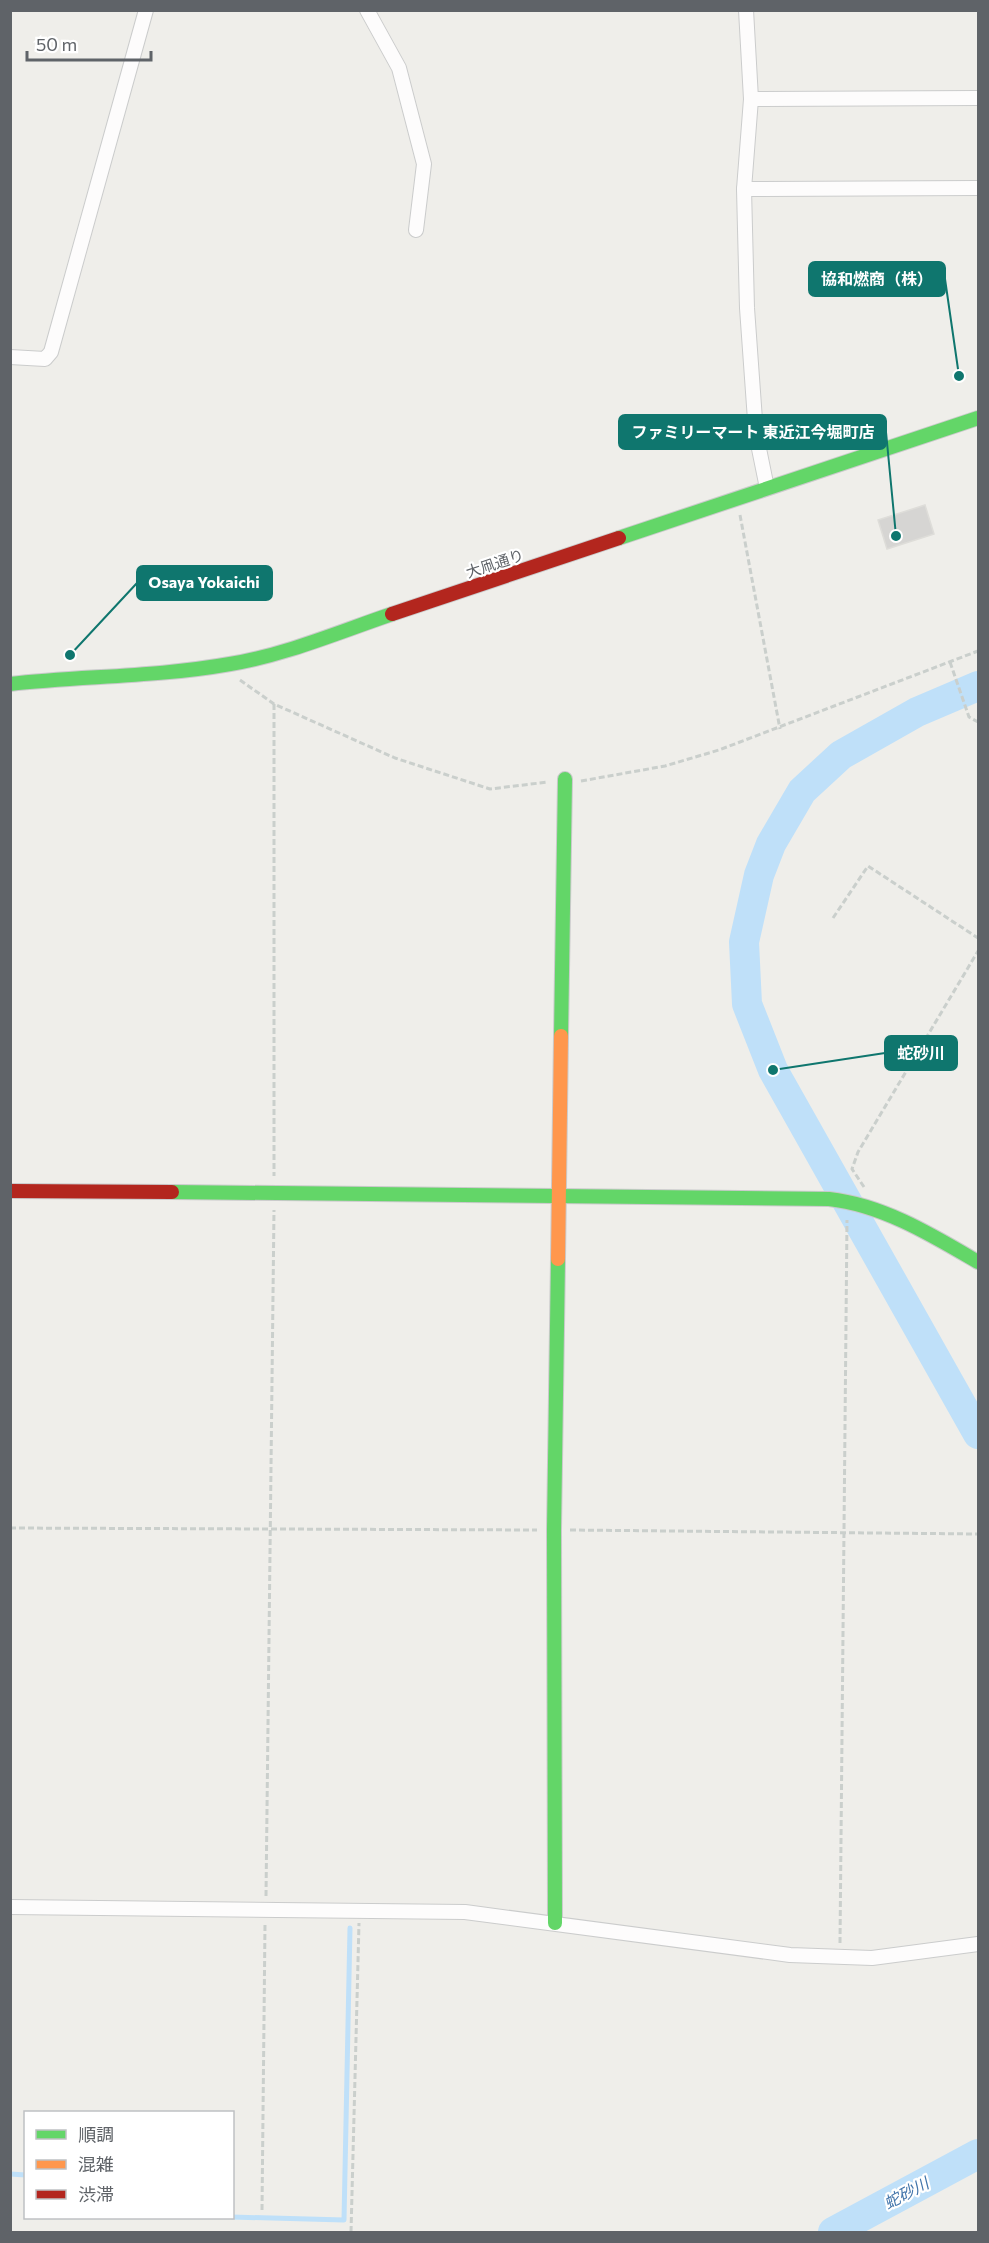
<svg xmlns="http://www.w3.org/2000/svg" width="989" height="2243" font-family="Commissioner,'Noto Sans JP',sans-serif">
<style>
.lines{fill:none;stroke-linecap:round;stroke-linejoin:round}
.stream{stroke:#bfe0f9;stroke-width:5}
.river{stroke:#bfe0f9;stroke-width:30}
.building{fill:#d6d5d3;stroke:#deddd9;stroke-width:1.5}
.street-casing{stroke:#cbcccc;stroke-width:16}
.fast-casing{stroke:#cacacb;stroke-width:16}
.slow-casing{stroke:#cacacb;stroke-width:16}
.jam-casing{stroke:#cacacb;stroke-width:16}
.path{stroke:#cacfcc;stroke-width:3;stroke-dasharray:6 3;stroke-linecap:butt}
.street{stroke:#fdfcfc;stroke-width:14}
.fast{stroke:#63d668;stroke-width:14}
.slow{stroke:#ff974d;stroke-width:14}
.jam{stroke:#b3261e;stroke-width:14}
.labels{text-anchor:middle;stroke-width:4.5;stroke-linejoin:round;paint-order:stroke}
.street-label{font-size:15px;fill:#5f6368;stroke:#fff}
.water-label{font-size:16px;font-style:italic;fill:#4174aa;stroke:#fff}
.leader{fill:none;stroke:#0f766e;stroke-width:2}
.callout-dot{fill:#0f766e;stroke:#fff;stroke-width:2}
.callout{fill:#0f766e;stroke:#0f766e;stroke-width:2}
.callout-label{font-size:16px;text-anchor:middle;font-weight:bold;fill:#fff}
</style>
<rect width="100%" height="100%" fill="#efeeea"/>
<g class="lines">
<g class="stream">
<path d="M10,2174L26,2175"/>
<path d="M232,2217L344,2220L350,1928"/>
</g>
<g class="river">
<path d="M978,686L917,712L841,755L802,791L771,844L759,875L744,942L747,1004L773,1070L978,1434"/>
<path d="M833,2232L978,2154"/>
</g>
</g>
<path class="building" d="M925,505L934,534L887,549L878,520Z"/>
<g class="lines">
<g class="street-casing">
<g id="street">
<path d="M367,10L399,68L424,164L416,230"/>
<path d="M746,10L751,99L744,189L747,308L756,434L767,488"/>
<path d="M751,99L978,98"/>
<path d="M744,189L978,188"/>
<path d="M10,357L45,359L51,352L146,10"/>
<path d="M10,1907L465,1912L790,1955L872,1958L978,1944"/>
</g>
</g>
<g class="fast-casing">
<g id="fast">
<path d="M619,538L978,418"/>
<path d="M10,684C83,676 157,677 230,664C285,655 339,632 392,614"/>
<path d="M561,1036L565,779"/>
<path d="M172,1192L829,1199C883,1205 932,1235 978,1262"/>
<path d="M555,1923L554,1530L558,1259"/>
</g>
</g>
<g class="slow-casing">
<path id="slow" d="M558,1259L561,1036"/>
</g>
<g class="jam-casing">
<g id="jam">
<path d="M392,614L619,538"/>
<path d="M10,1191L172,1192"/>
</g>
</g>
<g class="path">
<path d="M740,515L780,729"/>
<path d="M950,662L969,717L978,722"/>
<path d="M240,680L274,704L395,758L490,789L548,782"/>
<path d="M274,704V1176"/>
<path d="M581,781L665,766L719,750L978,651"/>
<path d="M833,918L868,866L978,938"/>
<path d="M864,1187L852,1169L858,1152L978,951"/>
<path d="M10,1528L537,1530"/>
<path d="M570,1530L978,1534"/>
<path d="M266,1896L274,1210"/>
<path d="M840,1943L847,1220"/>
<path d="M262,2210L265,1924"/>
<path d="M351,2232L359,1923"/>
</g>
<use href="#street" class="street"/>
<use href="#fast" class="fast"/>
<use href="#slow" class="slow"/>
<use href="#jam" class="jam"/>
</g>
<g class="labels">
<g class="street-label">
<text transform="translate(495 564) rotate(-18)" y="5">大凧通り</text>
</g>
<g class="water-label">
<text transform="translate(906 2193) rotate(-28)" y="6">蛇砂川</text>
</g>
</g>
<path class="leader" d="M959 376L945 279M896 536L886 432M70 655L137 583M773 1070L885 1053"/>
<g class="callout-dot">
<circle cx="959" cy="376" r="6"/>
<circle cx="896" cy="536" r="6"/>
<circle cx="70" cy="655" r="6"/>
<circle cx="773" cy="1070" r="6"/>
</g>
<g class="callout">
<rect x="809" y="262" width="136" height="34" rx="6"/>
<rect x="619" y="415" width="267" height="34" rx="6"/>
<rect x="137" y="566" width="135" height="34" rx="6"/>
<rect x="885" y="1036" width="72" height="34" rx="6"/>
</g>
<g class="callout-label">
<text x="877" y="285">協和燃商（株）</text>
<text x="753" y="438">ファミリーマート 東近江今堀町店</text>
<text x="204" y="588">Osaya Yokaichi</text>
<text x="921" y="1059">蛇砂川</text>
</g>
<rect width="989" height="2243" fill="none" stroke="#5f6368" stroke-width="24"/>
<rect x="24" y="2111" width="210" height="108" fill="#ffffff" stroke="#bfc1c3" stroke-width="1.5"/>
<rect x="36" y="2130" width="30" height="9" fill="#63d668" stroke="#bfc1c3" stroke-width="1.5"/>
<text x="78" y="2141" font-size="18" fill="#5f6368">順調</text>
<rect x="36" y="2160" width="30" height="9" fill="#ff974d" stroke="#bfc1c3" stroke-width="1.5"/>
<text x="78" y="2171" font-size="18" fill="#5f6368">混雑</text>
<rect x="36" y="2190" width="30" height="9" fill="#b3261e" stroke="#bfc1c3" stroke-width="1.5"/>
<text x="78" y="2201" font-size="18" fill="#5f6368">渋滞</text>
<path d="M27 51v9h124v-9" fill="none" stroke="#5f6368" stroke-width="3"/>
<text x="36" y="51" font-size="18" fill="#5f6368" stroke="#ffffff" stroke-width="4.5" paint-order="stroke">50 m</text>
</svg>
